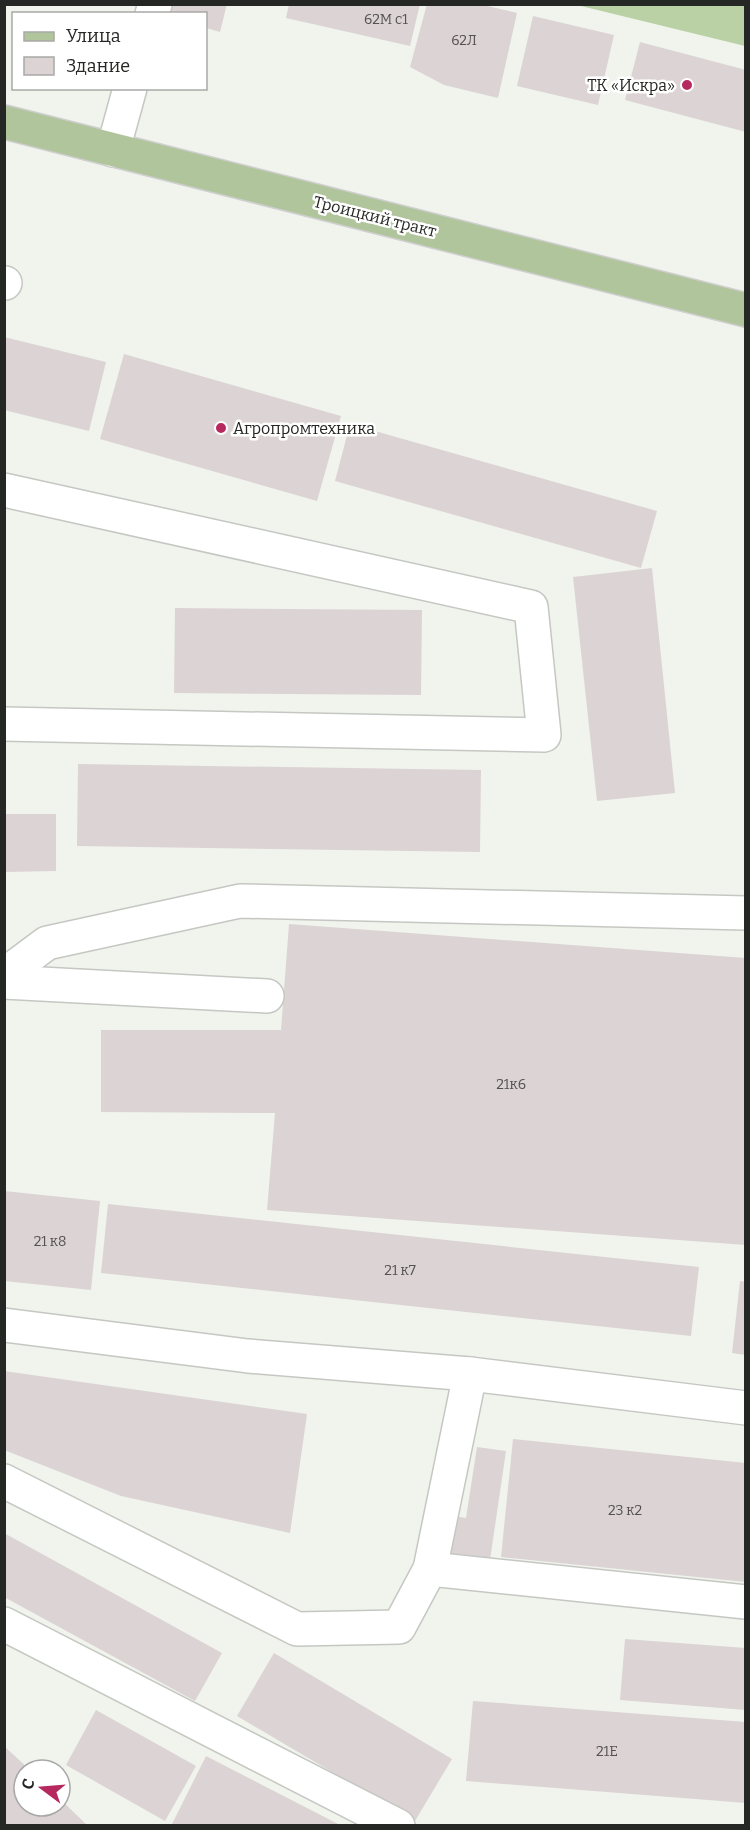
<svg xmlns="http://www.w3.org/2000/svg" width="750" height="1830" font-family="Bitter,serif">
<style>
.green{fill:#bad1a5}
.building{fill:#dcd3d5}
.lines{fill:none;stroke-linecap:round;stroke-linejoin:round}
.minor-casing{stroke:#c5c8c2;stroke-width:36}
.major-casing{stroke:#cfcfcf;stroke-width:36}
.minor{stroke:#fff;stroke-width:33}
.major{stroke:#b1c59d;stroke-width:33}
.poi-dot{fill:#b6295f;stroke:#fff;stroke-width:2}
.labels{text-anchor:middle;stroke-width:5;stroke-linejoin:round;paint-order:stroke}
.number-label{font-size:14px;fill:#535250}
.poi-label{font-size:16px;fill:#252724;stroke:#fff;text-anchor:end}
.street-label{font-size:16px;fill:#252724;stroke:#fff}
</style>
<rect width="100%" height="100%" fill="#f0f4ed"/>
<path class="green" d="M577,5H745V46Z"/>
<g class="building">
<path d="M169,4H227L220,32L206,28V14H167Z"/>
<path d="M289,4H420L410,46L286,18Z"/>
<path d="M427,4H479L517,13L498,98L444,85L410,67Z"/>
<path d="M533,16L614,35L598,105L517,86Z"/>
<path d="M640,42L746,70V132L625,100Z"/>
<path d="M4,337L106,362L89,431L4,410Z"/>
<path d="M124,354L341,416L317,501L100,439Z"/>
<path d="M350,424L657,511L641,568L335,481Z"/>
<path d="M652,568L675,793L597,801L573,577Z"/>
<path d="M175,608L422,610L421,695L174,693Z"/>
<path d="M78,764L481,770L480,852L77,846Z"/>
<path d="M4,814H56V871L4,872Z"/>
<path d="M289,924L746,958V1245L267,1210L275,1113L101,1112V1030H281Z"/>
<path d="M4,1191L100,1201L91,1290L4,1281Z"/>
<path d="M108,1204L699,1267L691,1336L101,1273Z"/>
<path d="M740,1281L746,1282V1355L732,1353Z"/>
<path d="M4,1371L307,1414L290,1533L121,1496L4,1450Z"/>
<path d="M513,1439L746,1463V1582L501,1557Z"/>
<path d="M477,1447L506,1451L490,1560L449,1554L454,1516L466,1518Z"/>
<path d="M4,1533L222,1653L195,1701L4,1597Z"/>
<path d="M625,1639L746,1648V1710L620,1700Z"/>
<path d="M274,1653L452,1759L415,1821L237,1716Z"/>
<path d="M473,1701L746,1722V1803L466,1781Z"/>
<path d="M96,1710L196,1766L165,1821L66,1765Z"/>
<path d="M4,1746L30,1770H24V1806H60V1799L88,1826H4Z"/>
<path d="M206,1756L342,1826H171Z"/>
</g>
<g class="lines">
<g class="minor-casing">
<g id="minor">
<path d="M152,14L155,4"/>
<path d="M113,150L130,88"/>
<path d="M4,283H5"/>
<path d="M4,490L531,607L544,735L4,724"/>
<path d="M4,975L47,943L240,901L746,913"/>
<path d="M4,982L267,996"/>
<path d="M4,1325L248,1356L470,1374L746,1408"/>
<path d="M4,1481L297,1629L399,1627L430,1569L470,1374"/>
<path d="M430,1569L746,1602"/>
<path d="M4,1624L398,1826"/>
</g>
</g>
<g class="major-casing">
<path id="major" d="M4,122L746,310"/>
</g>
<use href="#minor" class="minor"/>
<use href="#major" class="major"/>
</g>
<g class="poi-dot">
<circle cx="687" cy="85" r="6"/>
<circle cx="221" cy="428" r="6"/>
</g>
<g class="labels">
<g class="number-label">
<text x="386" y="24">62М с1</text>
<text x="464" y="45">62Л</text>
<text x="511" y="1089">21к6</text>
<text x="50" y="1246">21 к8</text>
<text x="400" y="1275">21 к7</text>
<text x="625" y="1515">23 к2</text>
<text x="607" y="1756">21Е</text>
</g>
<g class="poi-label">
<text x="675" y="91">ТК «Искра»</text>
<text x="233" y="434" text-anchor="start">Агропромтехника</text>
</g>
<g class="street-label">
<text transform="translate(375 216) rotate(14)" y="6">Троицкий тракт</text>
</g>
</g>
<rect width="750" height="1830" fill="none" stroke="#252724" stroke-width="12"/>
<rect x="12" y="12" width="195" height="78" fill="#ffffff" stroke="#a8a9a7" stroke-width="1.5"/>
<rect x="24" y="32" width="30" height="9" fill="#b1c59d" stroke="#a8a9a7" stroke-width="1.5"/>
<text x="66" y="42" font-size="18" fill="#252724">Улица</text>
<rect x="24" y="57" width="30" height="18" fill="#dcd3d5" stroke="#a8a9a7" stroke-width="1.5"/>
<text x="66" y="72" font-size="18" fill="#252724">Здание</text>
<g transform="translate(42 1788) rotate(286)"><circle r="28" fill="#ffffff" stroke="#a8a9a7" stroke-width="1.5"/>
<path d="M0-4.5L10 22L0 15L-10 22Z" fill="#b6295f"/>
<text y="-9" font-size="16" font-weight="bold" text-anchor="middle" fill="#252724">С</text>
</g>
</svg>
